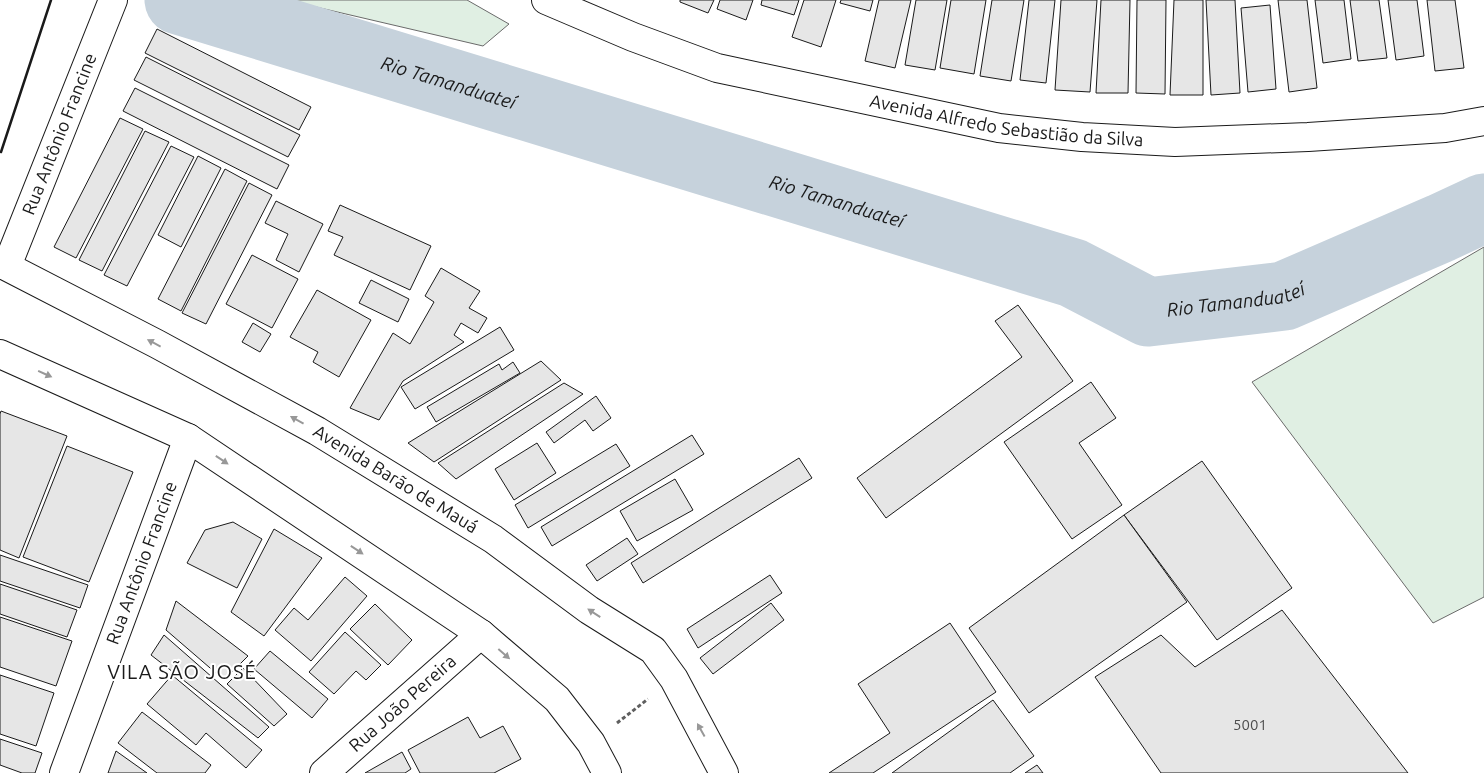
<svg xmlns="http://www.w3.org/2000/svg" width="1484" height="773" font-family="Ubuntu,sans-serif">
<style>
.green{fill:#e0efe3;stroke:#6a6a6a}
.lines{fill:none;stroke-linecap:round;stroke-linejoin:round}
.river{stroke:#c6d2dc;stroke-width:69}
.building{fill:#e6e6e6;stroke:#1a1a1a}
.minor-casing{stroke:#1a1a1a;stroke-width:30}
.major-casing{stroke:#1a1a1a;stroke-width:30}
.path{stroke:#5f5f5f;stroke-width:3;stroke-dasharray:4 2.5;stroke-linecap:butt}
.minor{stroke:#fff;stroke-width:28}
.major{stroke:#fff;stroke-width:28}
.wall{stroke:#1a1a1a;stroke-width:2.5}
.oneway{fill:#989898}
.labels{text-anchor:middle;stroke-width:4;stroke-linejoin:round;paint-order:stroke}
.number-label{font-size:15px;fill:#4d4d4d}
.street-label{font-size:18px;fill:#1a1a1a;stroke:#fff}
.water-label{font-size:19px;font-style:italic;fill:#1a1a1a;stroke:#fff}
.quarter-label{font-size:20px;letter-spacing:1px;fill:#1a1a1a;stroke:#fff}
</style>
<rect width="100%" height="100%" fill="#fff"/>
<g class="green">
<path d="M286,0H467L509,24L483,46Z"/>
<path d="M1484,247V597L1433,623L1252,382Z"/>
</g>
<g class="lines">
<path class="river" id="s1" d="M179,0L1073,273L1148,312L1284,296L1441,228L1484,208"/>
</g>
<g class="building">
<path d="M680,0H714L708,13L680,2Z"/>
<path d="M720,0H753L746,20L717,9Z"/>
<path d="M762,0H799L794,15L761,5Z"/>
<path d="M804,0H836L821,47L792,37Z"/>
<path d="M841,0H873L870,11L840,3Z"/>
<path d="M879,0H911L895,68L865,61Z"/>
<path d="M916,0H947L935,70L905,65Z"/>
<path d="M951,0H986L974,74L940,68Z"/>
<path d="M992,0H1024L1011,81L980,76Z"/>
<path d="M1029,0H1055L1046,83L1020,80Z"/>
<path d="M1061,0H1097L1090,92L1055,90Z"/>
<path d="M1101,0H1130L1128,93H1096Z"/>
<path d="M1137,0H1166L1165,94L1136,93Z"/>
<path d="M1174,0H1203V95H1170Z"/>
<path d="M1206,0H1235L1240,93L1211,95Z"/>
<path d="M1278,0H1307L1317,88L1289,92Z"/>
<path d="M1315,0H1344L1351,59L1323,63Z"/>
<path d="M1350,0H1379L1387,58L1358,61Z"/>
<path d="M1388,0H1417L1424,56L1396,60Z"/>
<path d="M1427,0H1455L1464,68L1435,71Z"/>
<path d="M1270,5L1276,89L1248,92L1241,8Z"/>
<path d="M157,29L311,107L299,130L145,53Z"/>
<path d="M146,57L300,135L288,157L134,80Z"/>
<path d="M135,88L289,165L277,189L123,111Z"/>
<path d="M120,118L143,129L76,258L54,247Z"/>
<path d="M145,131L169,142L102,271L79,260Z"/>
<path d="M171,146L194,157L127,286L104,275Z"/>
<path d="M198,156L221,168L181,247L158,235Z"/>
<path d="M225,169L247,181L181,311L158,299Z"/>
<path d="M249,183L272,195L206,324L182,313Z"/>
<path d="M276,201L323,224L299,272L276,260L288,234L265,223Z"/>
<path d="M340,205L431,246L410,290L334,255L343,237L328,231Z"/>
<path d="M252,255L298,279L272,328L226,304Z"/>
<path d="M441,268L480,291L469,308L487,318L478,333L461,323L454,335L464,342L403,381L379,420L350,408L393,333L410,344L434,302L425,296Z"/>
<path d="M371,280L409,299L398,322L359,303Z"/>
<path d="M317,290L371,320L339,377L313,362L318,352L290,337Z"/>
<path d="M1018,305L1073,381L886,518L857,478L1022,357L995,321Z"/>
<path d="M253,323L271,334L260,352L242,342Z"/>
<path d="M500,327L514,350L415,409L401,387Z"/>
<path d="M541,361L561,380L434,462L408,443Z"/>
<path d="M513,362L520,373L436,422L427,407L499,364L502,370Z"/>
<path d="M1091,382L1116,418L1079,443L1122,505L1072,539L1004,442Z"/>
<path d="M564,383L583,394L456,479L438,463Z"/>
<path d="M596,396L611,418L593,431L585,420L554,443L546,432Z"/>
<path d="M1,411L67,436L19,558L0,550V414Z"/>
<path d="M692,435L704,454L552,546L541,527Z"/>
<path d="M537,443L556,473L514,500L495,469Z"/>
<path d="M616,444L630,466L528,528L515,505Z"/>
<path d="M67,446L133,472L89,582L23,557Z"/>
<path d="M799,458L812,478L643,583L631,563Z"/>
<path d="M1202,461L1292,588L1217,640L1124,515Z"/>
<path d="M675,479L693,510L637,541L620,511Z"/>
<path d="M1124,515L1187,602L1029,713L969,628Z"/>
<path d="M233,522L262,539L237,588L187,563L205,530Z"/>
<path d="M274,529L322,558L264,636L231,612Z"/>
<path d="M627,538L638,554L597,581L586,565Z"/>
<path d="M0,555L88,585L80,608L0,581Z"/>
<path d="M770,575L782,593L698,648L687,629Z"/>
<path d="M345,577L367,596L311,661L275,630L294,608L308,620Z"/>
<path d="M0,584L77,610L67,637L0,614Z"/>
<path d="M176,601L248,656L224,680L166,630Z"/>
<path d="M771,603L784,620L713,674L700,658Z"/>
<path d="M375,604L412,640L388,665L350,629Z"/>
<path d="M1282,610L1408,773H1161L1095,677L1161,635L1195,667Z"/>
<path d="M0,617L72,641L56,686L0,667Z"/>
<path d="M950,623L996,692L873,773H829L890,733L858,684Z"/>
<path d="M345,632L381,665L366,680L356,671L334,694L309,672Z"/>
<path d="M164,635L269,727L258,738L151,655Z"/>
<path d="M270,651L328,699L312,718L254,669Z"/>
<path d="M243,668L287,714L274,726L227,684Z"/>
<path d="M0,675L54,693L36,746L0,734Z"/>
<path d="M172,675L262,750L246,768L206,733L196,745L147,704Z"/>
<path d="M993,700L1034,756L1010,773H892Z"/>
<path d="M142,712L211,765L205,773H157L118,743Z"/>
<path d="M468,717L480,738L503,726L521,759L494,773H420L408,750Z"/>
<path d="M0,739L42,753L35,773H22L0,765Z"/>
<path d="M116,751L147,773H108Z"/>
<path d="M402,752L411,769L405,773H365Z"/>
<path d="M1037,765L1043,773H1025Z"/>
</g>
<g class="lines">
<g class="minor-casing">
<g id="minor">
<path id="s2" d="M546,0L633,37L717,68L999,128L1082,137L1175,142L1308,137L1445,128L1484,121"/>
<path id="s3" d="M7,266L113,0"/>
<path id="s4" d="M64,773L188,438"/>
<path id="s5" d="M324,773L481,634"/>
</g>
</g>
<g class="major-casing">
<g id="major">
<path id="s6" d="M0,263L157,344L317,431L493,539L589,610L653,650L674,679L724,773"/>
<path d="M0,354L188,438L481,634L557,699L591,743L607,773"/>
</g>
</g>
<path class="path" d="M617,723L648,699"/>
<use href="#minor" class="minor"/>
<use href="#major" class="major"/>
<path class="wall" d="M1,152L51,0"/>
</g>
<defs><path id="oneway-solid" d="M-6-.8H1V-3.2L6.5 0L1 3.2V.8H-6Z" transform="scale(1.25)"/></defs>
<g class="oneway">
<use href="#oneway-solid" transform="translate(154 343) rotate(-152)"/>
<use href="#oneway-solid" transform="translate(45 374) rotate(24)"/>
<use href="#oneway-solid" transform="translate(297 420) rotate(-151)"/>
<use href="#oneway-solid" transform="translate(222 460) rotate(34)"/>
<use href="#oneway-solid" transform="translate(357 550) rotate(34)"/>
<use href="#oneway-solid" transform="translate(594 613) rotate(-147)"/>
<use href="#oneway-solid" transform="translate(504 654) rotate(41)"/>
<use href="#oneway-solid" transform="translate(701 730) rotate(-119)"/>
</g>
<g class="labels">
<g class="number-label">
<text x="1250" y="730">5001</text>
</g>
<g class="street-label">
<text dy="6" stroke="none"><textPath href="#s2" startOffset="479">Avenida Alfredo Sebastião da Silva</textPath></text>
<text dy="6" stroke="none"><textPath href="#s3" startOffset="142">Rua Antônio Francine</textPath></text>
<text dy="6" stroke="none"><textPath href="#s6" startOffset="451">Avenida Barão de Mauá</textPath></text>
<text dy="6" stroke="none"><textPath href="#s4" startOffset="224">Rua Antônio Francine</textPath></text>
<text dy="6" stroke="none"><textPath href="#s5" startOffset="105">Rua João Pereira</textPath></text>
</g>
<g class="water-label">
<text dy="7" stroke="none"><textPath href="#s1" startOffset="282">Rio Tamanduateí</textPath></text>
<text dy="7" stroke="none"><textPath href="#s1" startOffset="688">Rio Tamanduateí</textPath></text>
<text dy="7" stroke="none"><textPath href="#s1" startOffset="1108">Rio Tamanduateí</textPath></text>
</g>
<g class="quarter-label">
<text x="182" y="679">VILA SÃO JOSÉ</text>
</g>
</g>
</svg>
